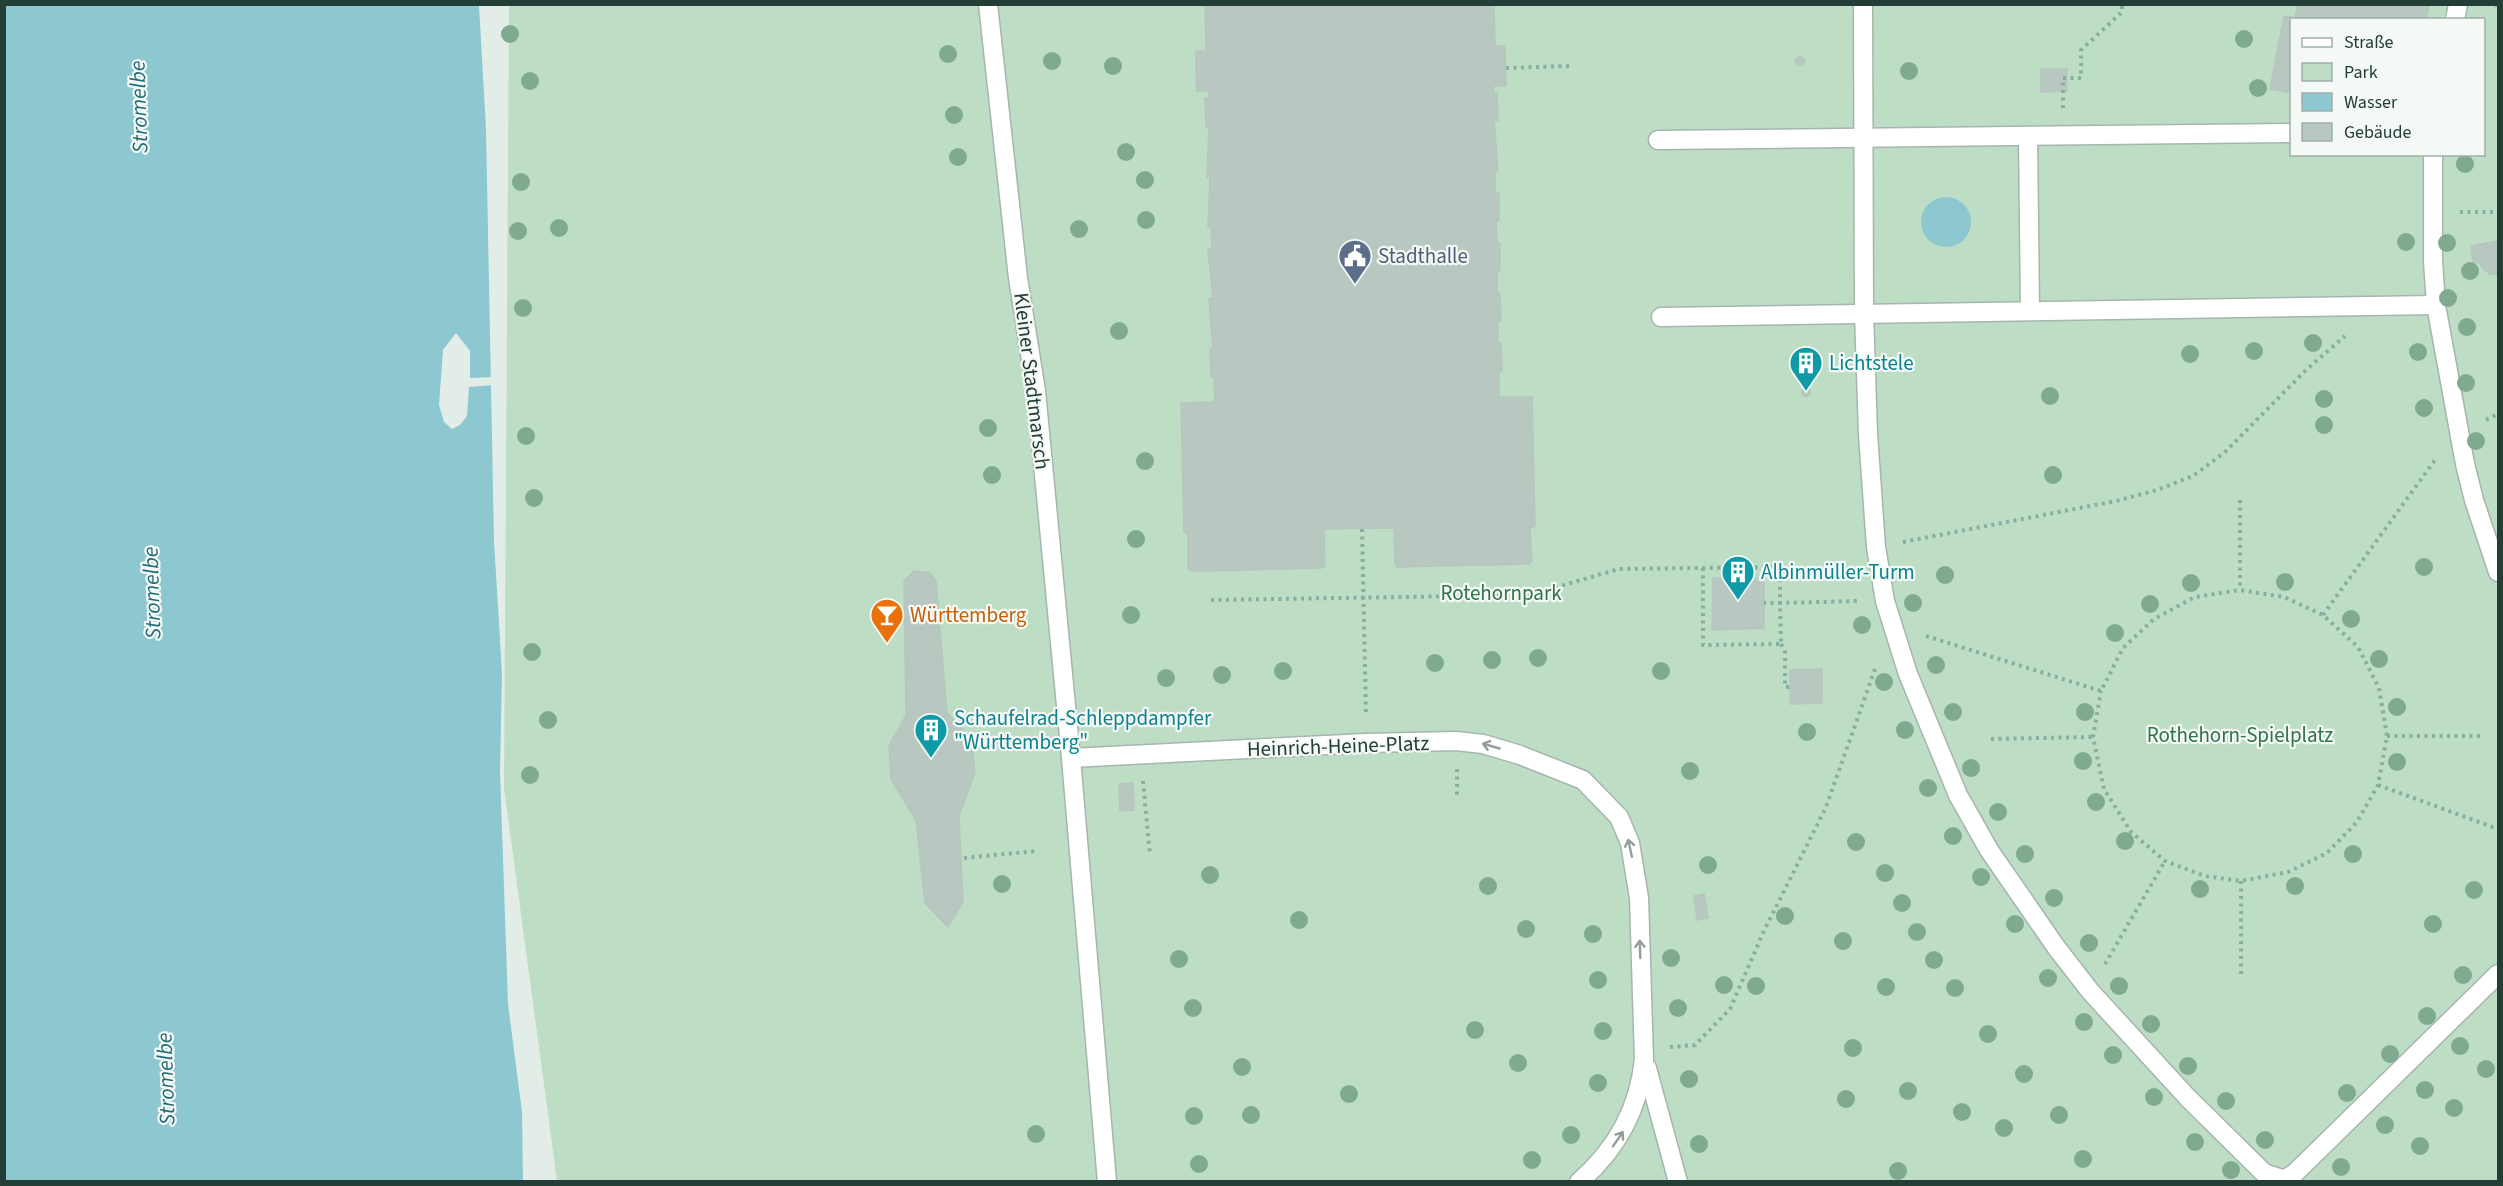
<svg xmlns="http://www.w3.org/2000/svg" width="2503" height="1186" font-family="'Source Sans 3',sans-serif">
<style>
.green{fill:#bdddc5;fill-rule:evenodd}
.water{fill:#8dc7d0}
.pier{fill:#e3ede8}
.building{fill:#b9c7c1;stroke:#b6c6bf;stroke-width:1.5}
.lines{fill:none;stroke-linecap:round;stroke-linejoin:round}
.pedestrian-casing{stroke:#a6b5af;stroke-width:21}
.minor-casing{stroke:#a6b5af;stroke-width:21}
.path{stroke:#85afa1;stroke-width:4;stroke-dasharray:3 4.5;stroke-linecap:butt}
.pedestrian{stroke:#fff;stroke-width:18}
.minor{stroke:#fff;stroke-width:18}
.tree{fill:#80aa8f}
.oneway{stroke:#919e9a}
.labels{text-anchor:middle;stroke-width:4.5;stroke-linejoin:round;paint-order:stroke}
.service-label{font-size:21px;fill:#4e5e75;stroke:#f4f9f6;text-anchor:start}
.culture-label{font-size:21px;fill:#0d838f;stroke:#f4f9f6;text-anchor:start}
.street-label{font-size:21px;fill:#233e36;stroke:#f4f9f6}
.park-label{font-size:21px;fill:#2f7347;stroke:#f4f9f6}
.food-label{font-size:21px;fill:#c56008;stroke:#f4f9f6;text-anchor:start}
.water-label{font-size:22px;font-style:italic;fill:#1f6b78;stroke:#f4f9f6}
</style>
<rect width="100%" height="100%" fill="#e3ede8"/>
<path class="green" d="M509,5H2498V1181H557L504,788ZM2292,20H2484V154H2292Z"/>
<g class="water">
<path d="M5,5H479L486,129L494,541L502,673L500,771L508,1004L522,1112L523,1181L5,1182Z"/>
<circle cx="1946" cy="222" r="25"/>
</g>
<path class="pier" d="M456,333L470,351V378L494,377V385L469,387L467,416L460,425L452,429L444,422L439,405L443,350Z"/>
<g class="building">
<path d="M1205,4H1494L1495,46H1505L1506,86H1493L1494,93H1497L1498,121H1494L1498,171H1495V193H1499V221H1496L1497,243H1500V271H1497V293H1500L1501,321H1498V343H1501L1502,371H1499V397H1532L1535,526L1530,528L1532,562L1529,564L1397,567L1395,564L1394,528L1324,529L1325,566L1322,568L1207,571H1191L1188,568V534L1184,532L1181,403L1215,402L1214,377H1211L1210,349H1213L1209,298H1213L1208,249H1212L1211,227H1208L1210,177H1207L1209,127H1206L1205,98H1209V91H1197L1196,71V51H1206Z"/>
<path d="M2298,4H2429L2426,20H2292V93L2270,89L2284,16L2295,18Z"/>
<circle cx="1800" cy="61" r="4.5"/>
<path d="M2041,69H2067V91L2041,92Z"/>
<path d="M2498,241V275L2490,274L2483,269L2480,263H2473L2471,246Z"/>
<circle cx="1806" cy="392" r="4.5"/>
<path d="M914,571L930,573L936,581L947,713L971,739L975,772L959,816L963,902L948,927L925,903L916,820L891,779L889,746L906,715L904,581Z"/>
<path d="M1713,578H1764V628L1712,630Z"/>
<path d="M1822,669V703L1790,704V670Z"/>
<path d="M1133,783L1134,810L1120,811L1119,784Z"/>
<path d="M1704,894L1708,918L1697,920L1694,896Z"/>
</g>
<g class="lines">
<g class="pedestrian-casing">
<g id="pedestrian">
<path d="M1863,4L1864,313L1868,434L1876,547L1885,601L1908,674L1958,795L1989,850L2056,947L2090,991L2188,1098L2264,1173L2282,1179"/>
<path d="M2455,20L2458,4"/>
<path d="M2028,136L2030,310"/>
<path d="M1658,140L2292,133"/>
<path d="M2433,154V261L2436,305L2465,464L2474,500L2498,572"/>
<path d="M1661,317L2436,305"/>
<path d="M2281,1182L2295,1173L2498,974"/>
</g>
</g>
<g class="minor-casing">
<g id="minor">
<path d="M988,4L1018,278L1036,391L1071,758L1107,1182"/>
<path d="M1071,758L1366,743L1456,741L1483,744L1520,755L1583,780L1619,817L1630,843L1639,898L1644,1059C1639,1109 1617,1149 1579,1182"/>
<path d="M1647,1068L1678,1182"/>
</g>
</g>
<g class="path">
<path d="M2495,4L2498,7"/>
<path d="M1506,68L1570,66"/>
<path d="M2063,108V78H2081V50L2122,12V4"/>
<path d="M2460,212H2498"/>
<path d="M2486,420L2498,414"/>
<path d="M2240,500V590"/>
<path d="M1362,529L1366,715"/>
<path d="M1903,542L2116,501L2157,490L2193,476L2225,452L2307,369L2345,336"/>
<path d="M1703,568V645L1781,644L1780,603H1764"/>
<path d="M1211,600L1529,595L1619,569L1780,567V603L1858,601"/>
<path d="M2323,615L2435,460"/>
<path d="M1926,636L2101,691L2123,648L2154,619L2195,597L2240,590L2284,597L2323,615L2358,647L2379,688L2387,736L2378,785L2357,822L2327,853L2288,872L2241,881L2205,876L2165,861L2131,832L2104,789L2093,737L2101,691"/>
<path d="M1781,644L1785,652V687H1790"/>
<path d="M2387,736H2480"/>
<path d="M1991,739L2093,737"/>
<path d="M1457,769V798"/>
<path d="M1143,781L1150,855"/>
<path d="M2378,785L2498,829"/>
<path d="M964,858L1036,851"/>
<path d="M2241,881V976"/>
<path d="M2105,964L2165,861"/>
<path d="M1670,1047L1695,1045L1730,1009L1763,933L1826,807L1875,669"/>
</g>
<use href="#pedestrian" class="pedestrian"/>
<use href="#minor" class="minor"/>
</g>
<g class="tree">
<circle cx="510" cy="34" r="9"/>
<circle cx="2244" cy="39" r="9"/>
<circle cx="948" cy="54" r="9"/>
<circle cx="1052" cy="61" r="9"/>
<circle cx="1113" cy="66" r="9"/>
<circle cx="1909" cy="71" r="9"/>
<circle cx="530" cy="81" r="9"/>
<circle cx="2258" cy="88" r="9"/>
<circle cx="954" cy="115" r="9"/>
<circle cx="1126" cy="152" r="9"/>
<circle cx="958" cy="157" r="9"/>
<circle cx="2465" cy="164" r="9"/>
<circle cx="1145" cy="180" r="9"/>
<circle cx="521" cy="182" r="9"/>
<circle cx="1146" cy="220" r="9"/>
<circle cx="559" cy="228" r="9"/>
<circle cx="1079" cy="229" r="9"/>
<circle cx="518" cy="231" r="9"/>
<circle cx="2406" cy="242" r="9"/>
<circle cx="2447" cy="243" r="9"/>
<circle cx="2470" cy="271" r="9"/>
<circle cx="2448" cy="298" r="9"/>
<circle cx="523" cy="308" r="9"/>
<circle cx="2467" cy="327" r="9"/>
<circle cx="1119" cy="331" r="9"/>
<circle cx="2313" cy="343" r="9"/>
<circle cx="2254" cy="351" r="9"/>
<circle cx="2418" cy="352" r="9"/>
<circle cx="2190" cy="354" r="9"/>
<circle cx="2466" cy="383" r="9"/>
<circle cx="2050" cy="396" r="9"/>
<circle cx="2324" cy="399" r="9"/>
<circle cx="2424" cy="408" r="9"/>
<circle cx="2324" cy="425" r="9"/>
<circle cx="988" cy="428" r="9"/>
<circle cx="526" cy="436" r="9"/>
<circle cx="2476" cy="441" r="9"/>
<circle cx="1145" cy="461" r="9"/>
<circle cx="992" cy="475" r="9"/>
<circle cx="2053" cy="475" r="9"/>
<circle cx="534" cy="498" r="9"/>
<circle cx="1136" cy="539" r="9"/>
<circle cx="2424" cy="567" r="9"/>
<circle cx="1945" cy="575" r="9"/>
<circle cx="2285" cy="582" r="9"/>
<circle cx="2191" cy="583" r="9"/>
<circle cx="1913" cy="603" r="9"/>
<circle cx="2150" cy="604" r="9"/>
<circle cx="1131" cy="615" r="9"/>
<circle cx="2351" cy="619" r="9"/>
<circle cx="1862" cy="625" r="9"/>
<circle cx="2115" cy="633" r="9"/>
<circle cx="532" cy="652" r="9"/>
<circle cx="1538" cy="658" r="9"/>
<circle cx="2379" cy="659" r="9"/>
<circle cx="1492" cy="660" r="9"/>
<circle cx="1435" cy="663" r="9"/>
<circle cx="1936" cy="665" r="9"/>
<circle cx="1283" cy="671" r="9"/>
<circle cx="1661" cy="671" r="9"/>
<circle cx="1222" cy="675" r="9"/>
<circle cx="1166" cy="678" r="9"/>
<circle cx="1884" cy="682" r="9"/>
<circle cx="2397" cy="707" r="9"/>
<circle cx="1953" cy="712" r="9"/>
<circle cx="2085" cy="712" r="9"/>
<circle cx="548" cy="720" r="9"/>
<circle cx="1905" cy="730" r="9"/>
<circle cx="1807" cy="732" r="9"/>
<circle cx="2083" cy="761" r="9"/>
<circle cx="2397" cy="762" r="9"/>
<circle cx="1971" cy="768" r="9"/>
<circle cx="1690" cy="771" r="9"/>
<circle cx="530" cy="775" r="9"/>
<circle cx="1928" cy="788" r="9"/>
<circle cx="2096" cy="802" r="9"/>
<circle cx="1998" cy="812" r="9"/>
<circle cx="1953" cy="836" r="9"/>
<circle cx="2125" cy="841" r="9"/>
<circle cx="1856" cy="842" r="9"/>
<circle cx="2025" cy="854" r="9"/>
<circle cx="2353" cy="854" r="9"/>
<circle cx="1708" cy="865" r="9"/>
<circle cx="1885" cy="873" r="9"/>
<circle cx="1210" cy="875" r="9"/>
<circle cx="1981" cy="877" r="9"/>
<circle cx="1002" cy="884" r="9"/>
<circle cx="1488" cy="886" r="9"/>
<circle cx="2295" cy="886" r="9"/>
<circle cx="2200" cy="889" r="9"/>
<circle cx="2474" cy="890" r="9"/>
<circle cx="2054" cy="898" r="9"/>
<circle cx="1902" cy="903" r="9"/>
<circle cx="1785" cy="916" r="9"/>
<circle cx="1299" cy="920" r="9"/>
<circle cx="2015" cy="924" r="9"/>
<circle cx="2433" cy="924" r="9"/>
<circle cx="1526" cy="929" r="9"/>
<circle cx="1917" cy="932" r="9"/>
<circle cx="1593" cy="934" r="9"/>
<circle cx="1843" cy="941" r="9"/>
<circle cx="2089" cy="943" r="9"/>
<circle cx="1671" cy="958" r="9"/>
<circle cx="1179" cy="959" r="9"/>
<circle cx="1934" cy="960" r="9"/>
<circle cx="2463" cy="975" r="9"/>
<circle cx="2048" cy="978" r="9"/>
<circle cx="1598" cy="980" r="9"/>
<circle cx="1724" cy="985" r="9"/>
<circle cx="1756" cy="986" r="9"/>
<circle cx="2119" cy="986" r="9"/>
<circle cx="1886" cy="987" r="9"/>
<circle cx="1955" cy="988" r="9"/>
<circle cx="1193" cy="1008" r="9"/>
<circle cx="1678" cy="1008" r="9"/>
<circle cx="2427" cy="1016" r="9"/>
<circle cx="2084" cy="1022" r="9"/>
<circle cx="2151" cy="1024" r="9"/>
<circle cx="1475" cy="1030" r="9"/>
<circle cx="1603" cy="1031" r="9"/>
<circle cx="1988" cy="1034" r="9"/>
<circle cx="2460" cy="1046" r="9"/>
<circle cx="1853" cy="1048" r="9"/>
<circle cx="2390" cy="1054" r="9"/>
<circle cx="2113" cy="1055" r="9"/>
<circle cx="1518" cy="1063" r="9"/>
<circle cx="2188" cy="1066" r="9"/>
<circle cx="1242" cy="1067" r="9"/>
<circle cx="2486" cy="1069" r="9"/>
<circle cx="2024" cy="1074" r="9"/>
<circle cx="1689" cy="1079" r="9"/>
<circle cx="1598" cy="1083" r="9"/>
<circle cx="2425" cy="1090" r="9"/>
<circle cx="1908" cy="1091" r="9"/>
<circle cx="2347" cy="1093" r="9"/>
<circle cx="1349" cy="1094" r="9"/>
<circle cx="2154" cy="1097" r="9"/>
<circle cx="1846" cy="1099" r="9"/>
<circle cx="2226" cy="1101" r="9"/>
<circle cx="2454" cy="1108" r="9"/>
<circle cx="1962" cy="1112" r="9"/>
<circle cx="1251" cy="1115" r="9"/>
<circle cx="2059" cy="1115" r="9"/>
<circle cx="1194" cy="1116" r="9"/>
<circle cx="2385" cy="1125" r="9"/>
<circle cx="2004" cy="1128" r="9"/>
<circle cx="1036" cy="1134" r="9"/>
<circle cx="1571" cy="1135" r="9"/>
<circle cx="2265" cy="1140" r="9"/>
<circle cx="2195" cy="1142" r="9"/>
<circle cx="1699" cy="1144" r="9"/>
<circle cx="2420" cy="1146" r="9"/>
<circle cx="2083" cy="1159" r="9"/>
<circle cx="1532" cy="1160" r="9"/>
<circle cx="1199" cy="1164" r="9"/>
<circle cx="2341" cy="1167" r="9"/>
<circle cx="2231" cy="1170" r="9"/>
<circle cx="1898" cy="1171" r="9"/>
</g>
<defs><path id="oneway-shaft" d="M-6 0H5M1.5-3L5.5 0L1.5 3" fill="none" stroke-width="1.6" stroke-linecap="round" stroke-linejoin="round" transform="scale(1.5)"/></defs>
<g class="oneway">
<use href="#oneway-shaft" transform="translate(1491 746) rotate(-164)"/>
<use href="#oneway-shaft" transform="translate(1630 848) rotate(-102)"/>
<use href="#oneway-shaft" transform="translate(1640 949) rotate(-92)"/>
<use href="#oneway-shaft" transform="translate(1618 1139) rotate(-55)"/>
</g>
<defs>
<g id="civic-pin" transform="scale(1.725)"><path d="M0 17L-7.5 6A9.5 9.5 0 1 1 7.5 6Z" fill="#5c6f8a" stroke="#f4f9f6"/><path d="M-.6-6.5H3V-4.5H.6V-3L4-1V1h2V6H-6V1h2V-1L-.6-3ZM-1.2 2.5V6h2.4V2.5Z" fill="#fff"/></g>
<g id="building-pin" transform="scale(1.725)"><path d="M0 17L-7.5 6A9.5 9.5 0 1 1 7.5 6Z" fill="#0f9aa8" stroke="#f4f9f6"/><path d="M-4-6H4V6H1V3H-1V6H-4ZM-2.5-4.3h1.7v1.8h-1.7ZM.8-4.3h1.7v1.8H.8ZM-2.5-1h1.7V.8h-1.7ZM.8-1h1.7V.8H.8Z" fill="#fff"/></g>
<g id="bar-pin" transform="scale(1.725)"><path d="M0 17L-7.5 6A9.5 9.5 0 1 1 7.5 6Z" fill="#e8710a" stroke="#f4f9f6"/><path d="M-6-5H6L.8 .8V4.5H3.5V6h-7V4.5H-.8V.8Z" fill="#fff"/></g>
</defs>
<g fill-rule="evenodd">
<use href="#civic-pin" x="1355" y="256"/>
<use href="#building-pin" x="1806" y="363"/>
<use href="#building-pin" x="1738" y="572"/>
<use href="#bar-pin" x="887" y="615"/>
<use href="#building-pin" x="931" y="730"/>
</g>
<g class="labels">
<g class="service-label">
<text x="1378" y="263">Stadthalle</text>
</g>
<g class="culture-label">
<text x="1829" y="370">Lichtstele</text>
<text x="1761" y="579">Albinmüller-Turm</text>
<text x="954" y="725">Schaufelrad-Schleppdampfer<tspan x="954" dy="24">"Württemberg"</tspan></text>
</g>
<g class="street-label">
<text transform="translate(1032 381) rotate(83)" y="7">Kleiner Stadtmarsch</text>
<text transform="translate(1338 746) rotate(-2)" y="7">Heinrich-Heine-Platz</text>
</g>
<g class="park-label">
<text x="1501" y="600">Rotehornpark</text>
<text x="2240" y="742">Rothehorn-Spielplatz</text>
</g>
<g class="food-label">
<text x="910" y="622">Württemberg</text>
</g>
<g class="water-label">
<text transform="translate(138 107) rotate(-92)" y="8">Stromelbe</text>
<text transform="translate(151 593) rotate(-92)" y="8">Stromelbe</text>
<text transform="translate(165 1079) rotate(-92)" y="8">Stromelbe</text>
</g>
</g>
<rect width="2503" height="1186" fill="none" stroke="#233e36" stroke-width="12"/>
<rect x="2290" y="18" width="195" height="138" fill="#f4f9f6" stroke="#a0aea9" stroke-width="1.5"/>
<rect x="2302" y="38" width="30" height="9" fill="#ffffff" stroke="#a0aea9" stroke-width="1.5"/>
<text x="2344" y="48" font-size="18" fill="#233e36">Straße</text>
<rect x="2302" y="63" width="30" height="18" fill="#bdddc5" stroke="#a0aea9" stroke-width="1.5"/>
<text x="2344" y="78" font-size="18" fill="#233e36">Park</text>
<rect x="2302" y="93" width="30" height="18" fill="#8dc7d0" stroke="#a0aea9" stroke-width="1.5"/>
<text x="2344" y="108" font-size="18" fill="#233e36">Wasser</text>
<rect x="2302" y="123" width="30" height="18" fill="#b9c7c1" stroke="#a0aea9" stroke-width="1.5"/>
<text x="2344" y="138" font-size="18" fill="#233e36">Gebäude</text>
</svg>
